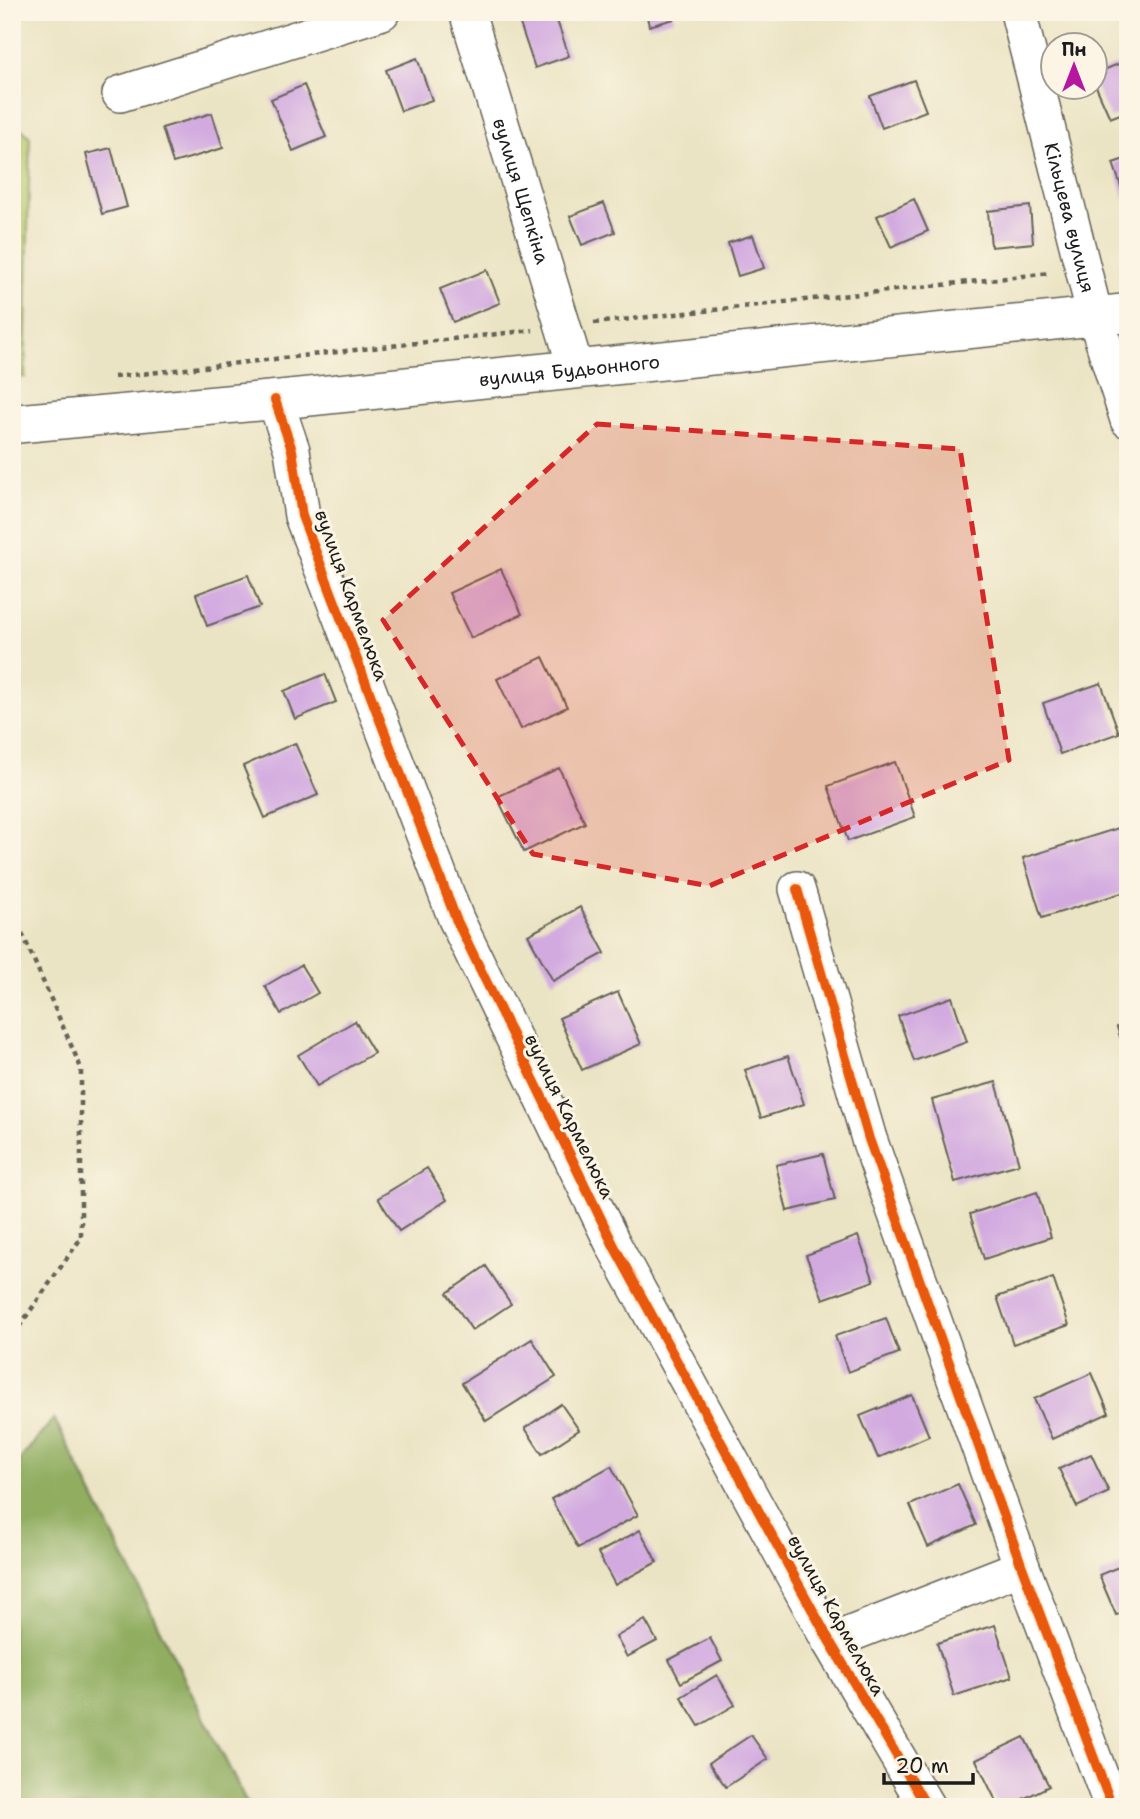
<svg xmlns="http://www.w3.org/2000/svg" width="1140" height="1819" font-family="'Shantell Sans',sans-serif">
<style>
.green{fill:#b5c96d;stroke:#687244;stroke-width:2}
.forest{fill:#90ad60;stroke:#56643e;stroke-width:2}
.building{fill:#d2aae0}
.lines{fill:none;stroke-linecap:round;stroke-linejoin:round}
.street-casing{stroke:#646257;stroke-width:38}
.secondary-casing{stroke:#646257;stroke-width:41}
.path{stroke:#646257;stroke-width:4.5;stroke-dasharray:5 5;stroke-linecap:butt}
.street{stroke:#fff;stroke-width:35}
.secondary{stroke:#fff;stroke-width:38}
.cycleway-casing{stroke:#fcf5e5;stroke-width:15}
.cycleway{stroke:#e8590c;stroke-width:10}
.marked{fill:#d62828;fill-opacity:0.2;stroke:#d62828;stroke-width:5;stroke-dasharray:14 9;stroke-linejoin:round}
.labels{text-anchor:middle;stroke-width:6;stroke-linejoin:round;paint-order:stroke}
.street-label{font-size:19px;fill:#1c1c1c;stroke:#fcf5e5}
</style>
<rect width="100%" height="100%" fill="#fcf5e5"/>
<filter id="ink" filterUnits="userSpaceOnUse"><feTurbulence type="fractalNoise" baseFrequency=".0143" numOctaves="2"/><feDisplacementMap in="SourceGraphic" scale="14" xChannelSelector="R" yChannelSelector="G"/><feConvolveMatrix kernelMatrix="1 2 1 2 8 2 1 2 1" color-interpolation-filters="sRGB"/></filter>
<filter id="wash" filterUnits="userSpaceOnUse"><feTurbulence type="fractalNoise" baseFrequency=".00686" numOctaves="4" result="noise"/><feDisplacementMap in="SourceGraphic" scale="28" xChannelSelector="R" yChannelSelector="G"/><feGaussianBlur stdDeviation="1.57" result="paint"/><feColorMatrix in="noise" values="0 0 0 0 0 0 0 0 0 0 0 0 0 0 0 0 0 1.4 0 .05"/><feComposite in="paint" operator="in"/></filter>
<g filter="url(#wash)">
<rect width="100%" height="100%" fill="#ebe4c4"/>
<path class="green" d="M12,120L30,137L25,377L12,378Z"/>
<path class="forest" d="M54,1418L249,1807H12V1469Z"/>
<g id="blocks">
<g class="building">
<path d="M516,12H554L569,56L535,68Z"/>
<path d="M646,12H672L674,19L649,26Z"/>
<path d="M417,58L432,100L401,111L386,70Z"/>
<path d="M1128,60V111L1110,118L1094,82V74Z"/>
<path d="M914,80L926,111L882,128L870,96Z"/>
<path d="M304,85L326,137L293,151L271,99Z"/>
<path d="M212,113L223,148L173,163L162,128Z"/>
<path d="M111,148L127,207L102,214L86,154Z"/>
<path d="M1128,158V204H1127L1113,163Z"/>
<path d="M914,199L928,231L891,247L877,216Z"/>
<path d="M604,203L615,232L582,245L570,216Z"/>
<path d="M1030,206L1033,243L991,247L988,211Z"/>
<path d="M753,235L764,268L738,276L728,243Z"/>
<path d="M487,270L500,303L453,322L440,289Z"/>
<path d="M501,569L522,614L471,638L449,593Z"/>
<path d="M248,575L260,607L207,626L196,594Z"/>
<path d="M543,657L567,707L521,729L497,679Z"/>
<path d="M325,674L336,702L295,719L284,691Z"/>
<path d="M1101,683L1119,733L1060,754L1043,703Z"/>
<path d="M295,743L318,795L265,818L243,766Z"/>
<path d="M895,762L915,817L848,841L828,786Z"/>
<path d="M559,768L585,823L524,852L497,797Z"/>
<path d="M1128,825V891L1042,918L1023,858Z"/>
<path d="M580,907L605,953L553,981L528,935Z"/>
<path d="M301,965L318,993L281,1014L265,986Z"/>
<path d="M618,992L641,1044L582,1070L559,1018Z"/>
<path d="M952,997L967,1042L914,1061L898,1016Z"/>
<path d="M355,1021L374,1053L317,1086L298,1055Z"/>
<path d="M1128,1023V1059H1127L1117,1027Z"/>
<path d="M788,1056L804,1104L761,1118L745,1070Z"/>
<path d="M996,1082L1019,1164L955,1182L932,1100Z"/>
<path d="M823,1154L835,1200L787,1211L776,1165Z"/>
<path d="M427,1168L447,1200L399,1231L378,1198Z"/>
<path d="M1037,1192L1051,1237L984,1259L970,1214Z"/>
<path d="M858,1236L874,1281L823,1299L806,1255Z"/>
<path d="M486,1266L511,1304L472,1330L447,1293Z"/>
<path d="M1053,1278L1069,1325L1013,1344L997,1297Z"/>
<path d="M886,1318L899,1353L848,1372L835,1336Z"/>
<path d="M532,1339L556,1377L486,1421L462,1383Z"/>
<path d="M1092,1373L1109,1413L1052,1439L1034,1399Z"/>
<path d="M912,1395L929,1436L878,1458L860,1416Z"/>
<path d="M561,1404L579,1430L542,1454L525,1428Z"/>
<path d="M1091,1454L1109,1492L1077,1507L1059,1469Z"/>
<path d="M611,1466L638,1515L578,1548L551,1499Z"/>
<path d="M958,1484L976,1525L928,1547L910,1505Z"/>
<path d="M640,1530L657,1562L615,1585L598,1553Z"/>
<path d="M1128,1563V1611L1116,1615L1099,1575Z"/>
<path d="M645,1620L657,1641L627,1657L616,1637Z"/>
<path d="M995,1625L1012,1677L954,1696L937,1643Z"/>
<path d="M710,1638L722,1661L681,1683L669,1660Z"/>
<path d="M717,1675L735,1705L699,1726L681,1697Z"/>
<path d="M751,1735L768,1759L726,1787L709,1763Z"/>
<path d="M1024,1737L1049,1786L1007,1807H999L976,1760Z"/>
</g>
</g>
</g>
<g filter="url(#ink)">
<use href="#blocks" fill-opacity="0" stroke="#646257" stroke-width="2"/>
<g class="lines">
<g class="street-casing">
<g id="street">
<path id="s1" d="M467,12L576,369"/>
<path id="s2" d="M1018,12L1095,316L1128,420"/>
<path d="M120,94L382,12"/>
<path d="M275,400L292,450L302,516L456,919L614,1246L830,1642L927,1807"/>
<path d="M797,889L869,1139L1022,1567L1108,1796"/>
<path d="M830,1642L1022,1567"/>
</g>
</g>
<g class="secondary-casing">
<g id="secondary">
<path id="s3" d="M12,424L275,400L1128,313"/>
</g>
</g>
<g class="path">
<path d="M594,323L1051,273"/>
<path d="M114,377L533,330"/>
<path d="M12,905L19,926L81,1068V1238L12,1337"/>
</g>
<use href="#street" class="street"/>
<use href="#secondary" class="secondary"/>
<g class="cycleway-casing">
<g id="cycleway">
<path d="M275,400L292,450L302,516L456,919L614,1246L830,1642L927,1807"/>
<path d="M797,889L869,1139L1022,1567L1108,1796"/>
</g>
</g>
<use href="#cycleway" class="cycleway"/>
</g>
</g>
<path class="marked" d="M597,424L960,449L1009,760L709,886L533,854L383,620Z"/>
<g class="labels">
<g class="street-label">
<text dy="7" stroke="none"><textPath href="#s1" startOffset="187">вулиця Щепкіна</textPath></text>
<text dy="7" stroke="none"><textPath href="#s2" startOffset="212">Кільцева вулиця</textPath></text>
<text dy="7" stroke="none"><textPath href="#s3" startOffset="560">вулиця Будьонного</textPath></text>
<text transform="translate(352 595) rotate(70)" y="7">вулиця Кармелюка</text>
<text transform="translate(570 1116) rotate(64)" y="7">вулиця Кармелюка</text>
<text transform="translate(837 1615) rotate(61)" y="7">вулиця Кармелюка</text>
</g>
</g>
<rect width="1140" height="1819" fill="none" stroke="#fcf5e5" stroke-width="42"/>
<g transform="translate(1074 66)"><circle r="33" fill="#fcf5e5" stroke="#a29e95" stroke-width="2"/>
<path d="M0-5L12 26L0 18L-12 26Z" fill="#b5179e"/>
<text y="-10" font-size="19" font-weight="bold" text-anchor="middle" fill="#1c1c1c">Пн</text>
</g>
<path d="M884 1773v10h89v-10" fill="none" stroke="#1c1c1c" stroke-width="3.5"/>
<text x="895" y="1773" font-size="21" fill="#1c1c1c" stroke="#fcf5e5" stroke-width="5" paint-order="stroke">20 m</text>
</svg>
